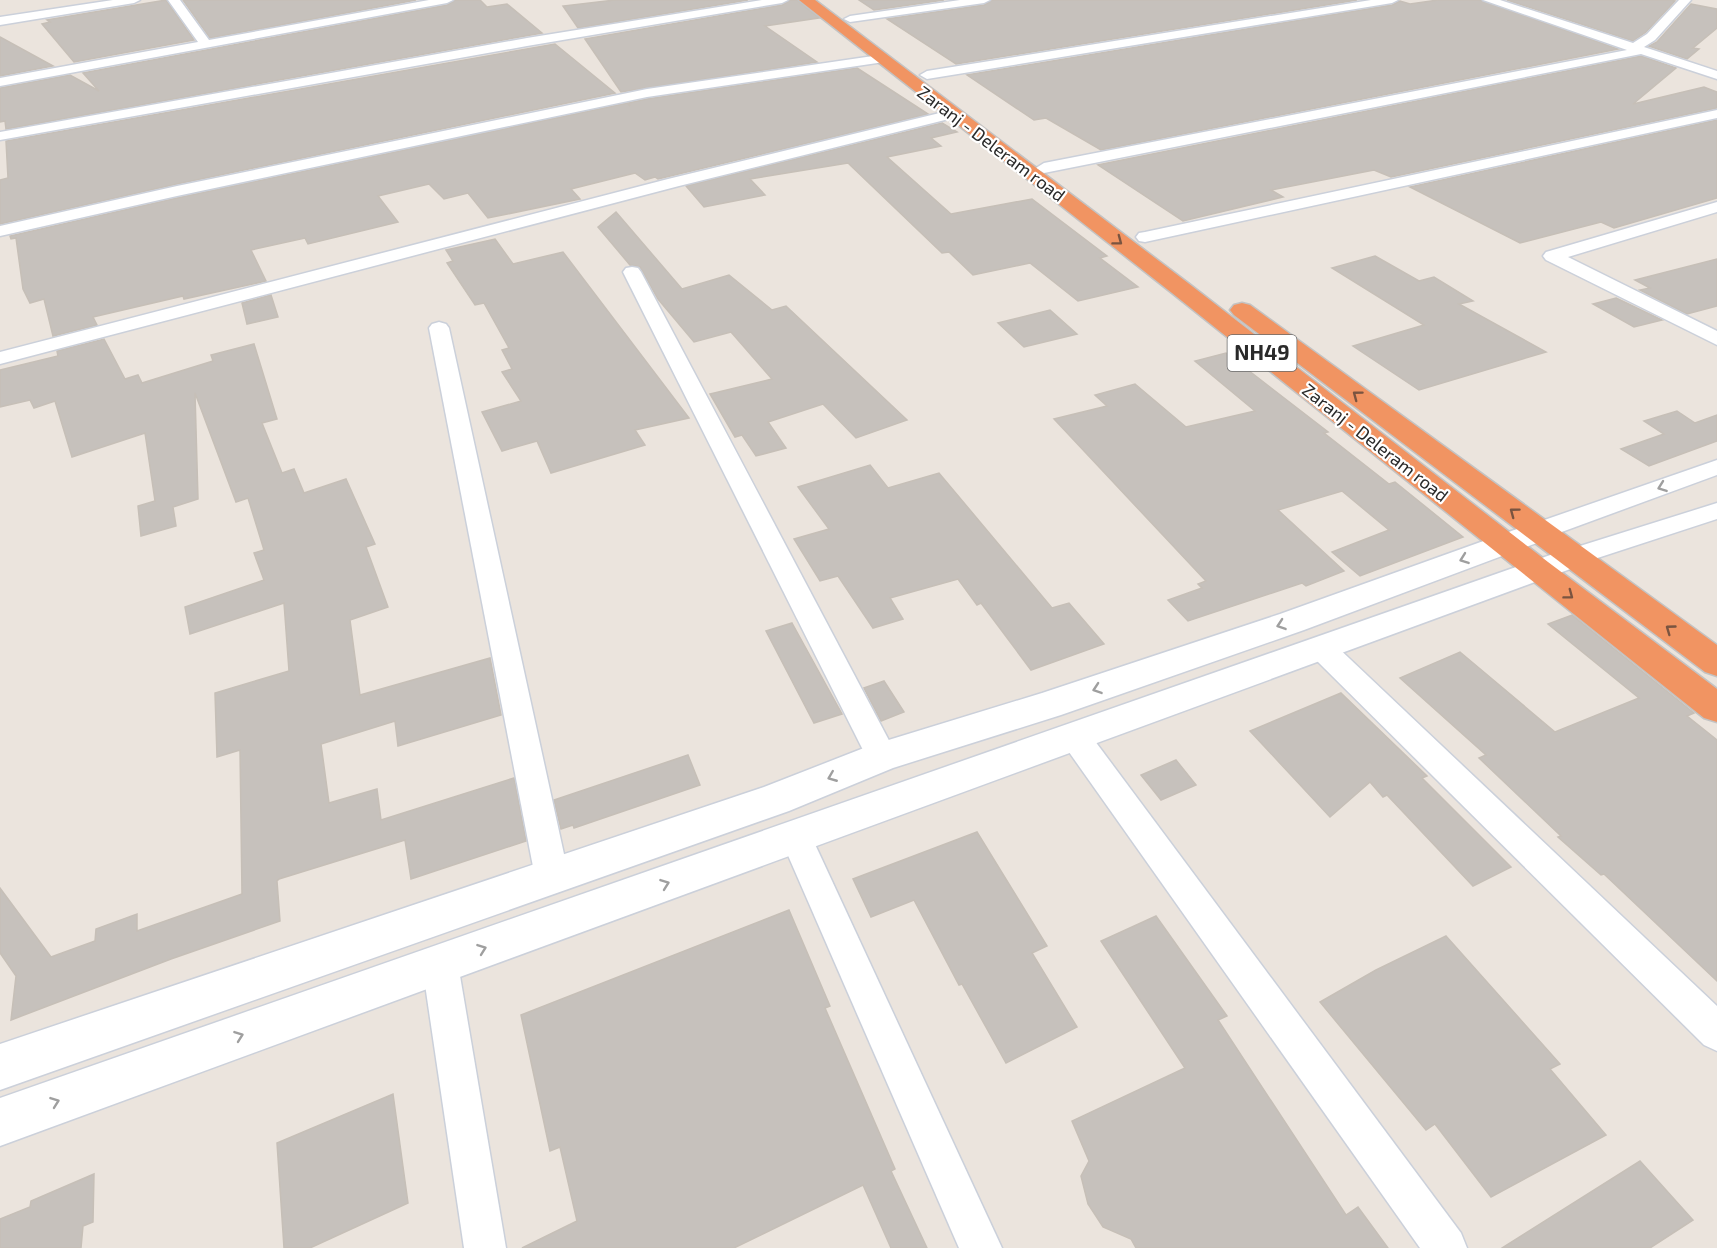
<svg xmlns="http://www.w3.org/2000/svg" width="1717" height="1248" font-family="'Exo 2',sans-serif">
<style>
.building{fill:#c6c1bc;stroke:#c6bfb7;stroke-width:1.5}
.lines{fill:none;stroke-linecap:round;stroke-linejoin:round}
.street-casing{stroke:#cbd0da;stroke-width:3}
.secondary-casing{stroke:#cbd0da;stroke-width:3}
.highway-casing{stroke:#c3c3c3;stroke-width:3}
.street{fill:#fff;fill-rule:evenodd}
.secondary{fill:#fff;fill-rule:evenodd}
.highway{fill:#f19462;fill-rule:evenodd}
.oneway{stroke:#7a5440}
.oneway2{stroke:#9f9f9f}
.labels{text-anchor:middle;stroke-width:4.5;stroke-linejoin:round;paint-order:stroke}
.far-street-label{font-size:18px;fill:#2a2a2a;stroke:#fff}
.shield{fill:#fff;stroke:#6a6a6a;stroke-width:1.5}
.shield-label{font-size:21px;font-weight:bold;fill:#2a2a2a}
</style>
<rect width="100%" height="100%" fill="#ebe4dd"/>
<g class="building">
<path d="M166,0L194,40L74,62L42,24L50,22L47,20Z"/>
<path d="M183,0H416L210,38Z"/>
<path d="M455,0H480L487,7L507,4L542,33L6,129L5,121L0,122V88L70,75L99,91L83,73L447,5Z"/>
<path d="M615,0H748L578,28L563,6Z"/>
<path d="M790,0H797L819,18L765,26L817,62L621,92L585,39L782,5Z"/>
<path d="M859,0H944L874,10Z"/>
<path d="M992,0H1357L956,64L887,19L984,5Z"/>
<path d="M1438,0H1481L1618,49L1101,150L1046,118L1034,120L967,75L1392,5L1400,1L1410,4Z"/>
<path d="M1507,0H1671L1675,1L1646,32L1633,41Z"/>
<path d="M1691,4L1717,9V28L1693,48L1699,49L1687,59L1649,46L1657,42Z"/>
<path d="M0,37L53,66L0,76Z"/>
<path d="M555,44L615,93L177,184L0,224V180L8,178L6,141Z"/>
<path d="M1641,56L1676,68L1633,104L1704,87L1717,92V108L1391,177L1374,170L1271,190L1283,197L1183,221L1098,165Z"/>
<path d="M857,68L928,114L658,179L655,177L645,180L635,173L571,189L580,199L488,218L468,193L444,199L429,184L378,196L398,222L308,244L305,238L251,250L266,281L184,299L183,296L93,317L97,325L53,336L44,299L30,303L23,289L16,238L11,239L10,236L177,198L627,103L630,106L628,103L647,99Z"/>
<path d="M1717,120V198L1614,228L1601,222L1520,243L1410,187Z"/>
<path d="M942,123L957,132L931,138L941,146L887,157L951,214L1032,199L1107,256L1100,258L1138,287L1078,301L1030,263L973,275L949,252L942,253L848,163L750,179L765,195L704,207L686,186Z"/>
<path d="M616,212L682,289L729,275L772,310L786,306L907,420L856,438L823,404L768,422L786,448L756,456L742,435L735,437L710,394L772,379L731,332L694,342L658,299L640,267L630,265L598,227Z"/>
<path d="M495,239L513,264L563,252L689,418L635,430L645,445L551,473L537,441L502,451L482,412L521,401L502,372L512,369L502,350L509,348L484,303L475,305L447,263L453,261L446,250Z"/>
<path d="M1375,256L1419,281L1434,277L1473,301L1459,304L1546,352L1419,390L1353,346L1424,325L1332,268Z"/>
<path d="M1717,259V306L1687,314L1640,290L1650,288L1635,280Z"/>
<path d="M271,295L278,317L247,324L242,303Z"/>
<path d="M1616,298L1662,320L1634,327L1593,304Z"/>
<path d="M1050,310L1077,334L1024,347L998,323Z"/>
<path d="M104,339L125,379L138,375L142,383L213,361L211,355L254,344L277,419L262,423L282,473L294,469L304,493L346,479L375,544L366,547L388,607L350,620L360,695L490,658L501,715L398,746L395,721L321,744L329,803L377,789L381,820L514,778L526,841L411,879L405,840L279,879L277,881L280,921L171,959L11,1020L16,976L0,953V888L51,957L95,941L96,929L137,914V931L242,894L240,750L217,757L215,693L289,671L284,603L190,634L185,607L264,580L254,553L264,550L248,498L236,502L195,393L198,499L173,507L176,526L141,536L138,506L155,501L145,433L72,457L55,401L34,408L30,400L0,407V370L58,356L57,351Z"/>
<path d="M1226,353L1328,432L1324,433L1389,484L1395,482L1463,537L1360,576L1332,552L1389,530L1342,491L1278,510L1344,571L1306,586L1302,583L1188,621L1168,600L1202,588L1198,584L1206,581L1054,419L1107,406L1095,395L1135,384L1186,427L1255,411L1195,361Z"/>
<path d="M1677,411L1695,423L1717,415V441L1649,466L1621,449L1664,434L1644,421Z"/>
<path d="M870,465L888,488L939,473L1052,608L1069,603L1104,644L1031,670L981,603L977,605L958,579L890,598L903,619L873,628L838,576L820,581L794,539L829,529L798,487Z"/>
<path d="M1572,615L1694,713L1687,716L1717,740V981L1604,874L1601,875L1558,837L1561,836L1479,758L1486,755L1400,678L1460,652L1555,732L1639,698L1548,624Z"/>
<path d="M792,623L842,714L814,723L766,631Z"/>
<path d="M884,681L904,712L881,721L864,688Z"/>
<path d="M1341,693L1427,776L1422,778L1511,867L1473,886L1387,795L1383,797L1370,782L1330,817L1250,731Z"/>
<path d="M688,755L700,785L574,828L573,825L561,829L554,800Z"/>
<path d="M1176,760L1196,785L1161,800L1141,775Z"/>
<path d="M977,832L1047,946L1032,953L1077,1027L1006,1063L962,984L959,985L914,900L871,917L853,879Z"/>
<path d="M789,910L830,1006L825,1008L895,1169L891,1171L927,1248H891L863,1185L734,1248H522L577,1221L560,1147L550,1151L521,1015Z"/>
<path d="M1156,916L1227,1016L1218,1020L1346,1215L1358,1207L1388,1248H1136L1131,1239L1103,1227L1088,1204L1081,1176L1089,1161L1072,1121L1185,1068L1101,941Z"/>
<path d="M1446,936L1560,1064L1550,1069L1606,1135L1491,1197L1435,1124L1426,1130L1320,1002L1376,970Z"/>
<path d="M393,1094L408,1203L310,1248H284L277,1143Z"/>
<path d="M1640,1161L1693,1220L1650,1248H1502Z"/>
<path d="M94,1174L93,1222L83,1226L81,1248H0V1219L30,1207L31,1201Z"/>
</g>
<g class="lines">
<g class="street-casing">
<g id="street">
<path d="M113,0H140L134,3L0,25V17Z"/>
<path d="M168,0H180L209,40L429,0H453L447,3L0,86V78L198,42Z"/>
<path d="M762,0H788L782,3L527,46L0,140V132L527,38Z"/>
<path d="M960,0H990L984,3L850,22L844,19L850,16Z"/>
<path d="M1371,0H1398L1392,3L927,79L920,75L927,71Z"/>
<path d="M1483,0H1500L1633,43L1647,34L1679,0H1691L1655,40L1644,47L1717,71V79L1641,54L1044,173L1036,168L1044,163L1627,50Z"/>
<path d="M880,55L884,56L886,59L884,62L647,97L177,196L0,236V226L177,186L647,89Z"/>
<path d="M952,110L959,114L957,117L679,186L0,364V352L668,179Z"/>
<path d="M1717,110V118L1145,242L1139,241L1136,237L1139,233L1145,232Z"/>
<path d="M1717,202V212L1568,257L1717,331V345L1546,260L1543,256L1546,252Z"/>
<path d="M632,267L638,268L641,272L893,748L897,757L893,766L882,769L871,766L623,272L626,268Z"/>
<path d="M439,322L446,324L449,328L569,877L564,888L552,892L540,888L535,877L429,328L432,324Z"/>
<path d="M1717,460V475L1548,537L1539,539L1530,537L1527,531L1530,525Z"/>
<path d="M1717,503V519L1573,566L1564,563L1560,557L1564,551Z"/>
<path d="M1322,639L1332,642L1717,1006V1051L1704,1045L1312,656L1308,649L1312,642Z"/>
<path d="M1075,725L1086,729L1461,1233L1467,1248H1420L1064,745L1060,737L1064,729Z"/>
<path d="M796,823L807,827L1002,1248H959L780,837L785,827Z"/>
<path d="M440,947L453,952L458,964L506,1248H464L422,964L427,952Z"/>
</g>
</g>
<g class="secondary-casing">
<g id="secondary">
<path d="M1539,521L1550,524L1554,531L1550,538L1304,630L1061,715L893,768L789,811L0,1090V1044L764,787L869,746L1042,693L1280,614Z"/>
<path d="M1573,547L1584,550L1588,557L1584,564L0,1146V1098Z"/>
</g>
</g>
<g class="highway-casing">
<g id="highway">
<path d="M799,0H815L1188,283L1548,562L1717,689V722L1704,718L1172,293Z"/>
<path d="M1242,303L1250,305L1717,645V676L1705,672L1234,315L1230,310L1234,305Z"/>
</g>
</g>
<use href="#street" class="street"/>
<use href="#secondary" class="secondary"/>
<use href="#highway" class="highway"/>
</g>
<defs><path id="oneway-chevron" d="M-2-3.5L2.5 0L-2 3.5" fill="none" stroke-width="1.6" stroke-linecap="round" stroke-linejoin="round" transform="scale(1.5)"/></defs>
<g class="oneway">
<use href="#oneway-chevron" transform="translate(1118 241) rotate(37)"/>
<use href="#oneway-chevron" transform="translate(1357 395) rotate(-143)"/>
<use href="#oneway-chevron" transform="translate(1514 512) rotate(-143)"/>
<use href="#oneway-chevron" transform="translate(1569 595) rotate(37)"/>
<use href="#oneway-chevron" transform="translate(1670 629) rotate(-144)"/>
</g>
<g class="oneway2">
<use href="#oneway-chevron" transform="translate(1662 487) rotate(160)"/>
<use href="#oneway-chevron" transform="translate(1464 559) rotate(160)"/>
<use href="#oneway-chevron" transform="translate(1281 625) rotate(161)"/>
<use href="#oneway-chevron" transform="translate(1097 689) rotate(161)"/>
<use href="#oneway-chevron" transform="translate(832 777) rotate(158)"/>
<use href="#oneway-chevron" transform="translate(665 884) rotate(-20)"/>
<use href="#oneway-chevron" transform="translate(482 949) rotate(-20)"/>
<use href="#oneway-chevron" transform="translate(239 1036) rotate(-20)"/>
<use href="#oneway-chevron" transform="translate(55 1102) rotate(-20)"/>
</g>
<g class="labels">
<g class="far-street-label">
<text transform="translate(991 144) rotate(37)" y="6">Zaranj - Deleram road</text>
<text transform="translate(1375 443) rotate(38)" y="6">Zaranj - Deleram road</text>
</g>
<rect class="shield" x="1227.5" y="335" width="69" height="36" rx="4.5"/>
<g class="shield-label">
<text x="1262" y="360">NH49</text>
</g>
</g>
</svg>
